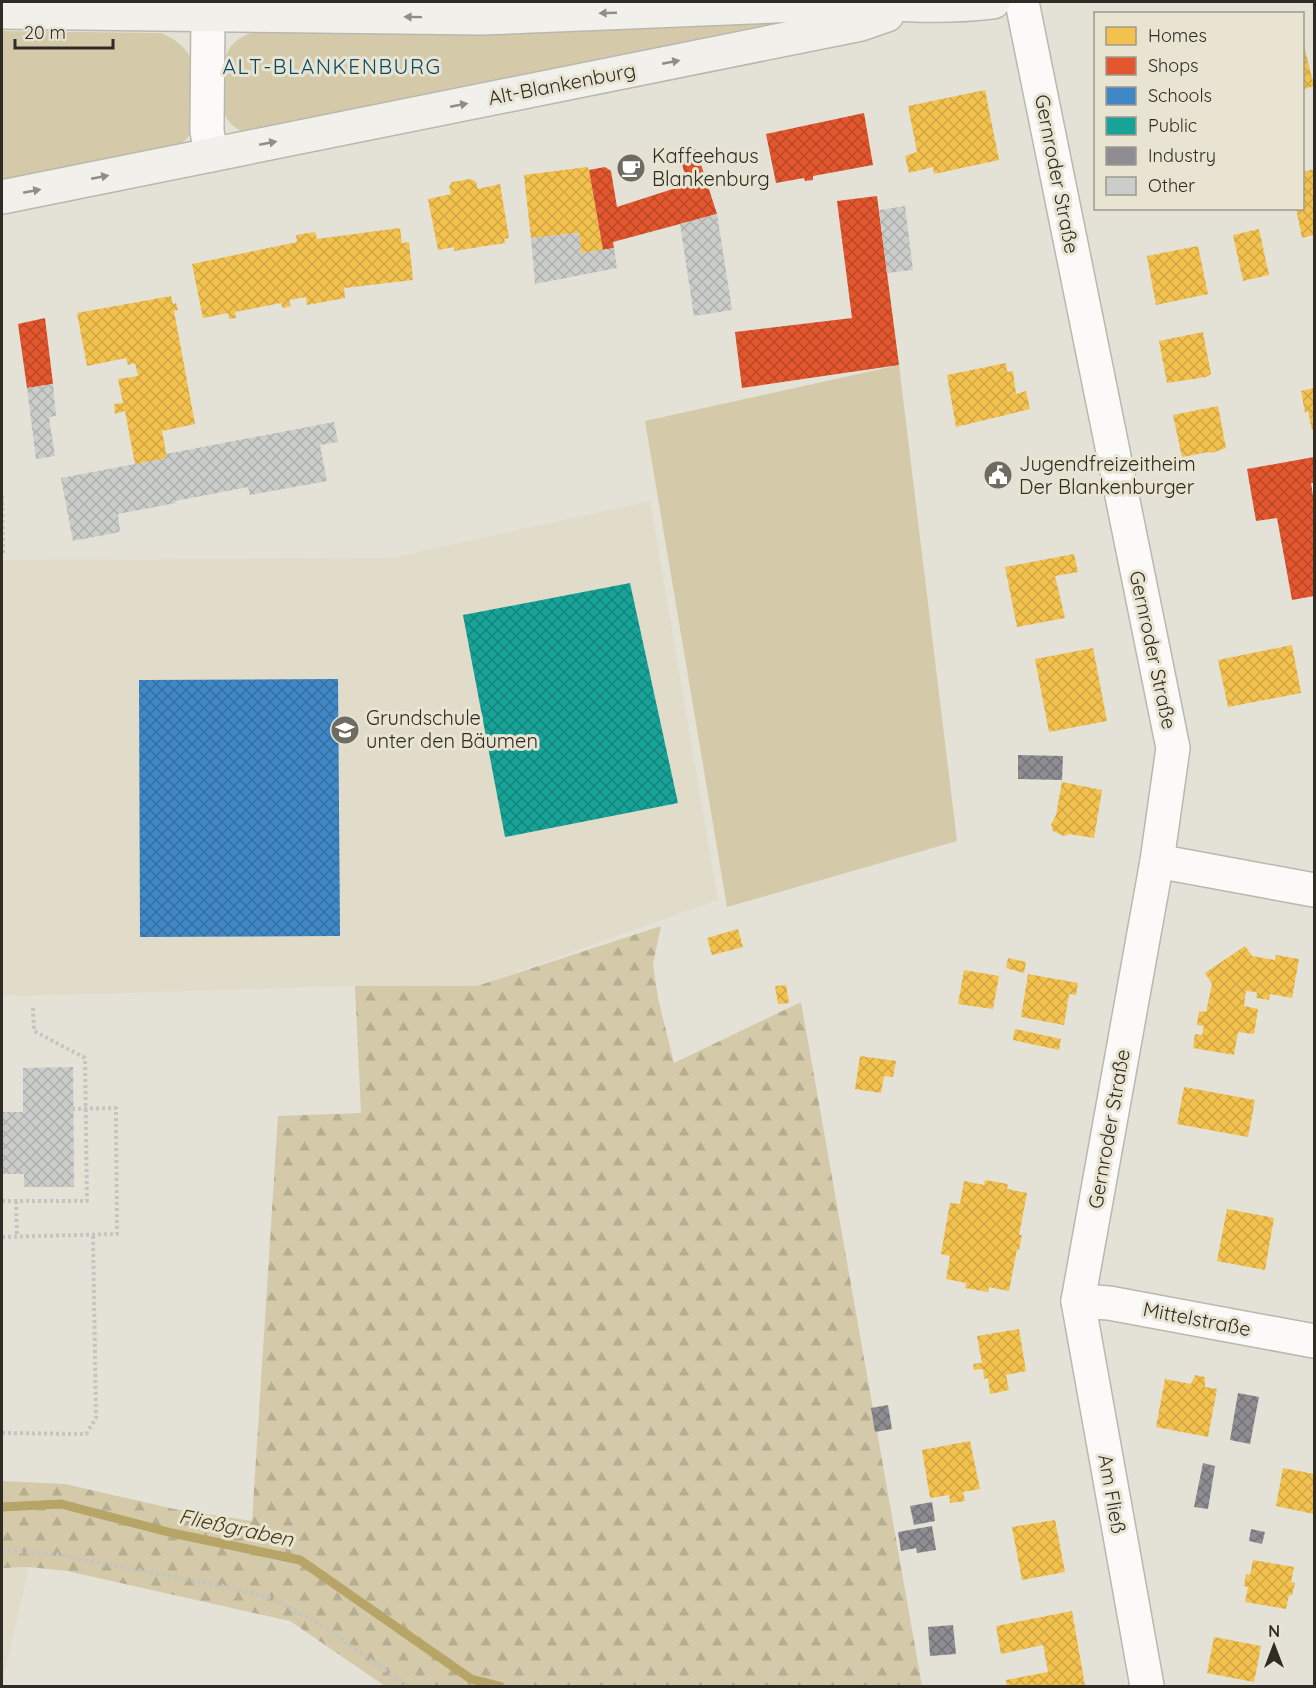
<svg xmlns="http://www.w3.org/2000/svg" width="1316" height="1688" font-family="Quicksand,sans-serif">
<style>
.built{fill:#e1dcc9}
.green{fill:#d4caa9}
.forest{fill:url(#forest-firs)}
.homes{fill:url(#homes-cross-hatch)}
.shops{fill:url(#shops-cross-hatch)}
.schools{fill:url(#schools-cross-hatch)}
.public{fill:url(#public-cross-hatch)}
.industry{fill:url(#industry-cross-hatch)}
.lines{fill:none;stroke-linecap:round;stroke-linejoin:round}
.stream{stroke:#b6a566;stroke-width:9}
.building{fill:url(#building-cross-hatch)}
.minor-casing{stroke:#b9b7af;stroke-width:36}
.secondary-casing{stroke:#b9b7af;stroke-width:36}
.path{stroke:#c4c4c1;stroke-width:4;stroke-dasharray:3 3;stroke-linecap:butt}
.minor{stroke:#fbfaf9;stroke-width:33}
.secondary{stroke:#f2f0eb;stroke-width:33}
.oneway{fill:#908e88}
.labels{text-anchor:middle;stroke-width:6;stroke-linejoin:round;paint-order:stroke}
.street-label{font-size:20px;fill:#2e2c25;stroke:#e9e4d2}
.poi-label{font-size:20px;fill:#2e2c25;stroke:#e9e4d2;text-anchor:start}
.neighbourhood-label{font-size:21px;letter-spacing:1.5px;fill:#034b69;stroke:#e9e4d2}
.water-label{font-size:21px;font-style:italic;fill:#433914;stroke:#e9e4d2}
</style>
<defs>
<pattern id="forest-firs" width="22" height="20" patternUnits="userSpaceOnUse" patternTransform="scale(1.5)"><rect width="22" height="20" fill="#d4caa9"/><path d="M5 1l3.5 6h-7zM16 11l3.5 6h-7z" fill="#b6ae91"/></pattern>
<pattern id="homes-cross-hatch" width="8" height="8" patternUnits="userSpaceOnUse" patternTransform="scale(1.5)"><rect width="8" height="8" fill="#f2c14e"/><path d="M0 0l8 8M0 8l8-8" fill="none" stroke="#d0a644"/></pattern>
<pattern id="shops-cross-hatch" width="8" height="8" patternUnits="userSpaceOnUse" patternTransform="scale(1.5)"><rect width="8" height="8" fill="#e4572e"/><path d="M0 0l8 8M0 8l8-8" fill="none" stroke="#b94827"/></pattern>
<pattern id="schools-cross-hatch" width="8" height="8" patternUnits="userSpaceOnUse" patternTransform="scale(1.5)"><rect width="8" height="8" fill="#3f88c5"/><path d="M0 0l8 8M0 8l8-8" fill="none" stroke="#356fa0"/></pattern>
<pattern id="public-cross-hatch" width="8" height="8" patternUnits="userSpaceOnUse" patternTransform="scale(1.5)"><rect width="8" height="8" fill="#17a398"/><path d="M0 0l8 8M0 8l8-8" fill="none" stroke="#15857c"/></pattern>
<pattern id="industry-cross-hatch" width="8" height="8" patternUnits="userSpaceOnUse" patternTransform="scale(1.5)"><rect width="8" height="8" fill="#8d8d92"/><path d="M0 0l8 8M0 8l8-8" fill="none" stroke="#747377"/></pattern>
<pattern id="building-cross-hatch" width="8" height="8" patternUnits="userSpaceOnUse" patternTransform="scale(1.5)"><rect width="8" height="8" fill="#cbcdca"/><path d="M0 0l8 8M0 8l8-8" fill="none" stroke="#afb0ad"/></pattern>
</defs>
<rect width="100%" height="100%" fill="#e4e1d7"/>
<g class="built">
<path d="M650,501L718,900L477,986H355L23,996L2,995V560L391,558Z"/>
<path d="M29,1567L2,1684V1568Z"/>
</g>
<g class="green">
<path d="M768,19L770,29L247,134C240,130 232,127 228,120C221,111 222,99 222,88C222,62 224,41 254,32L503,35Z"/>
<path d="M2,31L162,33C174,39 188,48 192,62C194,67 192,127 191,132C188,139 180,145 175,149L2,185Z"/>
<path d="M899,365L957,841L727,907L645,421Z"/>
</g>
<path class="forest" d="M661,926L653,964L658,998L674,1063L801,1002L922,1686H385L290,1621L67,1571L29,1567L2,1568V1481L65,1484L174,1509L252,1521L278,1116L361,1113L355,986H477Z"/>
<g class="homes">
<path d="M1302,38L1314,86L1302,90Z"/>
<path d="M985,90L999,160L934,174L933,167L909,173L905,156L917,152L908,106Z"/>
<path d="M587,167L589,170L603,250L581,253L579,233L531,238L524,175Z"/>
<path d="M1314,169V235L1302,238L1296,208H1302V172Z"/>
<path d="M471,179L476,182L478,189L500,184L509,238L504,239L505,243L454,251V247L438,250L428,199L451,194L449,187L452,182Z"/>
<path d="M400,228L402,243L409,242L413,280L344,288L345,298L307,305L306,297L289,300L291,306L283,308L281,303L235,312L236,318L229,319L228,313L203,318L192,264L297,242L296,235L315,232L317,239Z"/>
<path d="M1259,229L1269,275L1243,281L1233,235Z"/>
<path d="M1198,246L1208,294L1156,305L1147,256Z"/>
<path d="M171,296L173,304L176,303L178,310L174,311L195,424L162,431L167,458L135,464L125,411L115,414L114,404L123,403L118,379L138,376L135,363L128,365L126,358L87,366L77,313Z"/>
<path d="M1203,332L1211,374L1206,377L1167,383L1159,341Z"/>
<path d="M1006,363L1007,372L1013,371L1016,394L1026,391L1030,409L956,427L947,375Z"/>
<path d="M1314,388V429L1312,430L1308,411L1305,413L1301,391Z"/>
<path d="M1218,406L1226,448L1212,453L1209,452L1182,457L1173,415Z"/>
<path d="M1074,554L1078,572L1055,576L1065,618L1017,627L1005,567Z"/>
<path d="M1292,645L1301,693L1228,707L1218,660Z"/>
<path d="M1093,648L1107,721L1049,732L1035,659Z"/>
<path d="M1062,782L1102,790L1094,838L1069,834L1064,836L1053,831L1051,825L1056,815Z"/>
<path d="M738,929L743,947L712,955L707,938Z"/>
<path d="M1245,946L1252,956L1275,960L1276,955L1299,959L1292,998L1270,994L1269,1000L1256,998L1257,992L1246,991L1244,1006L1258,1009L1254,1034L1238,1032L1234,1055L1193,1048L1195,1034L1202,1035L1204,1026L1197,1025L1199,1011L1206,1012L1212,984L1205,973Z"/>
<path d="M1008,958L1026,962L1024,973L1006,968Z"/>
<path d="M964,970L999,976L993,1009L958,1004Z"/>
<path d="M1028,974L1078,983L1076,995L1069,994L1064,1025L1021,1017Z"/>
<path d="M786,985L789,1003L778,1004L775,986Z"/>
<path d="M1015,1029L1061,1039L1059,1050L1013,1040Z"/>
<path d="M860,1056L896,1061L893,1077L884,1076L881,1093L855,1089Z"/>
<path d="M1184,1087L1255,1100L1248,1137L1177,1124Z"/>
<path d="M985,1180L1008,1184L1007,1189L1027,1193L1019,1235H1022L1019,1250L1017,1249L1009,1291L989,1287L988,1292L965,1288L966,1283L946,1279L950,1256L941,1254L950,1203L960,1204L964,1181L984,1185Z"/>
<path d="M1227,1209L1274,1218L1265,1270L1217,1261Z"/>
<path d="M1019,1329L1026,1371L1006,1375L1009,1390L990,1394L988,1378L984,1379L983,1369L974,1370L973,1364L982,1363L977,1336Z"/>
<path d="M1195,1375L1205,1377V1387L1217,1389L1208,1437L1156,1427L1165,1379L1191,1384Z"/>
<path d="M970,1441L980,1489L963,1492L965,1501L950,1503L949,1495L930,1498L922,1450Z"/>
<path d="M1283,1468L1314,1474V1514L1276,1506Z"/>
<path d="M1055,1520L1065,1572L1022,1580L1012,1527Z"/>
<path d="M1253,1560L1294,1567L1291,1582L1295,1583L1292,1595H1289L1286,1609L1245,1602L1248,1587L1244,1586L1246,1574L1250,1575Z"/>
<path d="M1072,1611L1085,1686H1007L1006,1680L1048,1672L1043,1645L1001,1654L996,1626Z"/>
<path d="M1214,1637L1261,1646L1254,1682L1207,1673Z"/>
</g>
<g class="shops">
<path d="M864,113L873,165L813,176V180L805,181L804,178L776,183L766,134Z"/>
<path d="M696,149L717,214L613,242L614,248L603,250L589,170L605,167L611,171L617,207L688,184L680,158L683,150Z"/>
<path d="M877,196L899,365L742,388L735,332L852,318L837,201Z"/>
<path d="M45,318L53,384L27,388L18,324Z"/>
<path d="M1314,457V483H1311L1314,502V596L1292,600L1277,518L1256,521L1247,469Z"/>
</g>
<path class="schools" d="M338,679L340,936L140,937L139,680Z"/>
<path class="public" d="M630,583L678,803L505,837L463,615Z"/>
<g class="industry">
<path d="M1018,755L1063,756L1062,780L1018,779Z"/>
<path d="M1238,1393L1259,1397L1250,1444L1230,1440Z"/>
<path d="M888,1405L892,1429L875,1432L871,1408Z"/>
<path d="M1203,1463L1215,1466L1208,1509L1194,1507Z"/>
<path d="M932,1502L935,1521L914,1525L910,1506Z"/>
<path d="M932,1526L936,1550L917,1553L916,1548L901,1551L898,1532Z"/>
<path d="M1251,1529L1265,1532L1262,1544L1249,1541Z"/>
<path d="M953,1625L956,1654L930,1656L928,1627Z"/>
</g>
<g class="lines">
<path class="stream" d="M2,1507L61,1504L172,1533L300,1560L471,1679L499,1686"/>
</g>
<g class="building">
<path d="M905,206L913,270L887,273L879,210Z"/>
<path d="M717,214L732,310L694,316L680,224Z"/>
<path d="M579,233L581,253L614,248L617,268L535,284L531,238Z"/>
<path d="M53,384L56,416L49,417L55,456L36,459L27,388Z"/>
<path d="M334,422L338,442L320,445L327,481L250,495L248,487L175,501L176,503L118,514L120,532L73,541L61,478L167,458L166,454Z"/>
<path d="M73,1067L74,1187H24V1174H2V1112H23V1068Z"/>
</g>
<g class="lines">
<g class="minor-casing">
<g id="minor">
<path d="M1022,2L1173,748L1157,861L1078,1301L1147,1686"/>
<path d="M208,15L207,131L211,155"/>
<path d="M1157,861L1314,890"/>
<path d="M1078,1301L1109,1303L1314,1341"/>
</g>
</g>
<g class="secondary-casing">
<g id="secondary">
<path d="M2,12L483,18L872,2C912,6 953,7 993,2"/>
<path d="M2,197L861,24L887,15"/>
</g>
</g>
<g class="path">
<path d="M2,496L3,553"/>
<path d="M2,1201H87L85,1058L34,1031L33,1008"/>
<path d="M16,1201L17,1236"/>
<path d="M2,1237L117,1234L116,1108L73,1109"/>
<path d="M2,1433L86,1434L96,1418L93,1235"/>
<path d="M2,1551L48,1553L228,1587L274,1599L326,1628L407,1686"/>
</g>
<use href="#minor" class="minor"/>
<use href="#secondary" class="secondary"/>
</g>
<defs><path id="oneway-solid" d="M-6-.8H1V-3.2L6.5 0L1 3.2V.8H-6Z" transform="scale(1.5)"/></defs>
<g class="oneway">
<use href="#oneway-solid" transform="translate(608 13) rotate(178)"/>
<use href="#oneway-solid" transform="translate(413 17) rotate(-179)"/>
<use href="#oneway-solid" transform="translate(671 62) rotate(-11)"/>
<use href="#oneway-solid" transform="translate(459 105) rotate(-11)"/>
<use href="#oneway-solid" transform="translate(268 143) rotate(-11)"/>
<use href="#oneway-solid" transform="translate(100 177) rotate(-11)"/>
<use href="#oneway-solid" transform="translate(32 191) rotate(-11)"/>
</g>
<defs>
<g id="cafe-disc" transform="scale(1.5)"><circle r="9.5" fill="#6e6b63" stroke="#e9e4d2"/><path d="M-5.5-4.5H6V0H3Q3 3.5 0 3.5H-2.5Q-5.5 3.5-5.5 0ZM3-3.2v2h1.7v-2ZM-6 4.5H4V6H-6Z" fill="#fff"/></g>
<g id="civic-disc" transform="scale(1.5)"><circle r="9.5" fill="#6e6b63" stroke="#e9e4d2"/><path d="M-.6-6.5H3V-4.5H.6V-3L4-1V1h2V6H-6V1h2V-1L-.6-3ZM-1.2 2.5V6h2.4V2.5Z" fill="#fff"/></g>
<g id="school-disc" transform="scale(1.5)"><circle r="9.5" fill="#6e6b63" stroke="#e9e4d2"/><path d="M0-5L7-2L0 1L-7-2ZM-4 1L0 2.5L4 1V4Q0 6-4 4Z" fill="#fff"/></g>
</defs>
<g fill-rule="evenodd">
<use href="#cafe-disc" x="631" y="168"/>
<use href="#civic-disc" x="998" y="475"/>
<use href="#school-disc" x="345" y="730"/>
</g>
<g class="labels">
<g class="street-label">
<text transform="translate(562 84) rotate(-11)" y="7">Alt-Blankenburg</text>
<text transform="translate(1057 174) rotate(79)" y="7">Gernroder Straße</text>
<text transform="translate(1153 650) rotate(78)" y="7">Gernroder Straße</text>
<text transform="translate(1109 1129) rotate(-80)" y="7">Gernroder Straße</text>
<text transform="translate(1197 1319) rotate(11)" y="7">Mittelstraße</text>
<text transform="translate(1112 1494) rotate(80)" y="7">Am Fließ</text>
</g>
<g class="poi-label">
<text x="652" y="163">Kaffeehaus<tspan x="652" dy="23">Blankenburg</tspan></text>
<text x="1019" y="471">Jugendfreizeitheim<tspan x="1019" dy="23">Der Blankenburger</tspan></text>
<text x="366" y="725">Grundschule<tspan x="366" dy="23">unter den Bäumen</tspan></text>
</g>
<g class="neighbourhood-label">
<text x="332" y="74">ALT-BLANKENBURG</text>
</g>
<g class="water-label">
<text transform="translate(236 1528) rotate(12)" y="7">Fließgraben</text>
</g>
</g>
<rect width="1316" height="1688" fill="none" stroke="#2e2c25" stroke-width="6"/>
<rect x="1094" y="12" width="210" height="198" fill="#e9e4d2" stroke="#9e9a8d" stroke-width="1.5"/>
<rect x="1106" y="27" width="30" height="18" fill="#f2c14e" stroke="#9e9a8d" stroke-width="1.5"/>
<text x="1148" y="42" font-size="18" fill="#2e2c25">Homes</text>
<rect x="1106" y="57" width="30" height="18" fill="#e4572e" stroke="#9e9a8d" stroke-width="1.5"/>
<text x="1148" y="72" font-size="18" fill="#2e2c25">Shops</text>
<rect x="1106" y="87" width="30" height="18" fill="#3f88c5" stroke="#9e9a8d" stroke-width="1.5"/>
<text x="1148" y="102" font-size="18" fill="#2e2c25">Schools</text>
<rect x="1106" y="117" width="30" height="18" fill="#17a398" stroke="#9e9a8d" stroke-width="1.5"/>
<text x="1148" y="132" font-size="18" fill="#2e2c25">Public</text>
<rect x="1106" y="147" width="30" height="18" fill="#8d8d92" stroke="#9e9a8d" stroke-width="1.5"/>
<text x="1148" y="162" font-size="18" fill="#2e2c25">Industry</text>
<rect x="1106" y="177" width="30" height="18" fill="#cbcdca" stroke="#9e9a8d" stroke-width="1.5"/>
<text x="1148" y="192" font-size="18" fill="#2e2c25">Other</text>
<g transform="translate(1274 1646)" stroke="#e9e4d2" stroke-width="4.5" paint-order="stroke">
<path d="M0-4.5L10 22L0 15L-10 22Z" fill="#2e2c25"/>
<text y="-9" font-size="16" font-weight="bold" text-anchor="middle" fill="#2e2c25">N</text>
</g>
<path d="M15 39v9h98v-9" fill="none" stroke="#2e2c25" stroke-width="3"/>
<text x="24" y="39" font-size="18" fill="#2e2c25" stroke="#e9e4d2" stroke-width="4.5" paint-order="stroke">20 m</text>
</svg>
